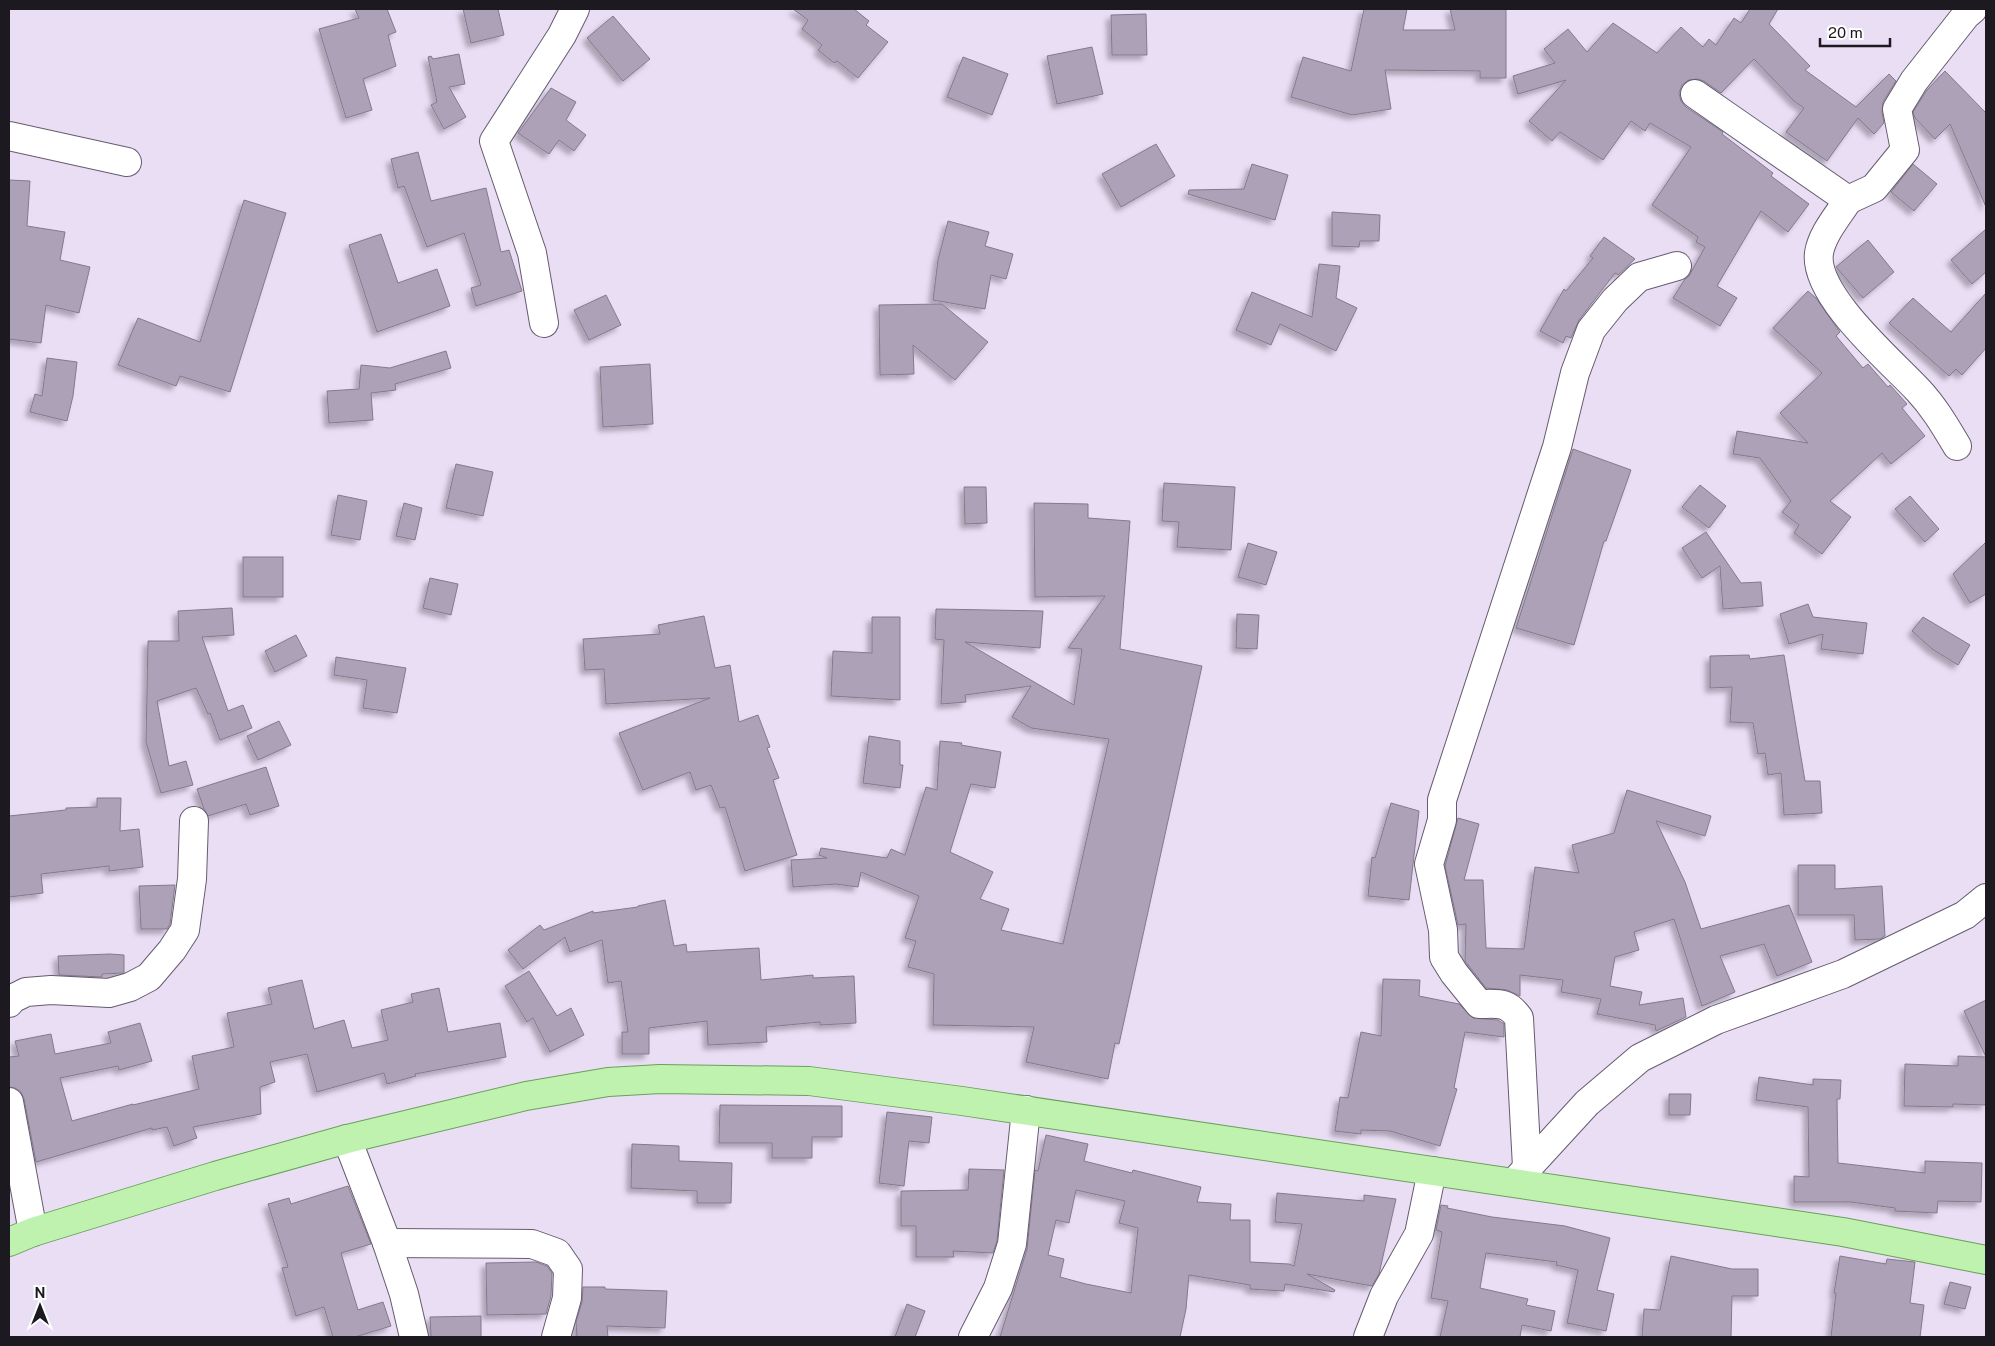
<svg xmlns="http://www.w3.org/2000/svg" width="1995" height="1346" font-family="'Public Sans',sans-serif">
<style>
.building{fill:#aca1b7;stroke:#84798d;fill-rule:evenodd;filter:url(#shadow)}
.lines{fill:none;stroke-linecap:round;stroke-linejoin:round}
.street-casing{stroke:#665b6f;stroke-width:30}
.primary-casing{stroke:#6aa05a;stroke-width:30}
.street{stroke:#fff;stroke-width:28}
.primary{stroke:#bff2af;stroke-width:28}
</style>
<defs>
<filter id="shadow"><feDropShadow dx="-4.5" dy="4.5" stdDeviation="2.5" flood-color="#0004"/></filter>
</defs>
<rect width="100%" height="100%" fill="#eadef5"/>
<g class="building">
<path d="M355,9H387L396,32L388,35L396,66L363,79L372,110L346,118L319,29L359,18Z"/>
<path d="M463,9H498L504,35L471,43Z"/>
<path d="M793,9H854L869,21L866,25L888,42L858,78L837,61L834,63L818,50L822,45L802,29L808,20Z"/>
<path d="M1364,9H1407L1403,30H1455L1450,9H1506V78H1480V71L1385,70L1391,109L1352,115L1291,97L1303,57L1351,71Z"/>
<path d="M1750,9H1778L1769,24L1810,66L1805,70L1856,107L1889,74L1896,81L1883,102L1882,112L1884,123L1874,134L1858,118L1827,161L1786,132L1804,108L1794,101L1754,59L1721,93L1704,81L1697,79L1689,80L1682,85L1679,93L1681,101L1686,107L1723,132L1722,134L1773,173L1771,176L1809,204L1788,232L1761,211L1717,286L1737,298L1720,326L1673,298L1685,279L1689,276L1705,247L1696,242L1698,237L1652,205L1691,147L1650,123L1645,131L1631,121L1603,160L1560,132L1552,141L1529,121L1566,80L1518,94L1513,76L1555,63L1544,49L1568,29L1587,52L1613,23L1657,53L1681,27L1703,47L1709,39L1716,45L1734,18L1741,23Z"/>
<path d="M1146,14L1147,55H1112L1111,15Z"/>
<path d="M613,16L650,59L623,81L587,38Z"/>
<path d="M1092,47L1103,94L1057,104L1047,56Z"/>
<path d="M459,54L465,84L449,87L466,117L444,129L431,105L437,102L428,57L431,56L433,59Z"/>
<path d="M963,57L1008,74L992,115L947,97Z"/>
<path d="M1945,71L1986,113V207L1950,124L1935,139L1915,118L1913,112L1927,90Z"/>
<path d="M551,88L576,102L566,120L586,135L574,151L559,140L549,154L518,133Z"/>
<path d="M1156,144L1175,176L1121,207L1102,174Z"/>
<path d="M418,152L431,201L486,188L501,252L509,250L522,291L476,306L471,288L481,285L464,233L427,247L404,186L398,188L391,159Z"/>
<path d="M1252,164L1288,175L1275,220L1188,194L1189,190L1244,189Z"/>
<path d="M1913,164L1937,184L1914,211L1891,192Z"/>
<path d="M9,180L30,181L27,226L65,232L60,260L90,267L79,313L46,305L41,343L9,339Z"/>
<path d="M244,200L286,213L230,392L180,376L176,386L118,365L138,318L200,342Z"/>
<path d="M1332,212L1380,215L1379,241H1360L1359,247L1332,246Z"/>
<path d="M948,221L989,232L985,246L1013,254L1006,279L991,275L985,309L933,300L938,260Z"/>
<path d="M1986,229V272L1972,284L1951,260Z"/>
<path d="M381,234L398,283L437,269L450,306L377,332L349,245Z"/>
<path d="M1604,237L1635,259L1618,275L1615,273L1579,320L1571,338L1566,336L1563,343L1540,331L1564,289L1566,291L1593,258L1590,256Z"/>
<path d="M1868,240L1894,272L1863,298L1836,267Z"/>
<path d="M1319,264L1340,266L1336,298L1357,308L1336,351L1280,324L1271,345L1236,330L1252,292L1312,317Z"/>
<path d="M1808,291L1816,298L1840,332L1836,336L1863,368L1868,364L1888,387L1890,385L1907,404L1902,408L1925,436L1891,464L1882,453L1830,501L1851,517L1822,554L1794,533L1799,525L1782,512L1791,501L1760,458L1733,454L1737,431L1808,443L1780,413L1822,373L1773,328Z"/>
<path d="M1986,293V348L1962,375L1956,369L1949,376L1889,323L1913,298L1951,332Z"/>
<path d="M606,295L621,325L589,340L574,310Z"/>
<path d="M942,304L988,342L955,380L913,345L914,374L880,375L879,305Z"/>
<path d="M446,351L451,368L395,384L396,390L371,393L373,420L329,423L327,391L359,389L361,365L390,368Z"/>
<path d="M47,358L77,362L73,396L67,421L30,412L35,394L42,396Z"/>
<path d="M650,364L653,424L603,427L600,367Z"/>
<path d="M1573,449L1631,470L1606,541H1604L1574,645L1516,628Z"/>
<path d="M456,464L493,472L483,516L446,508Z"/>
<path d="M1164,483L1235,487L1231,550L1177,547L1179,522L1162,521Z"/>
<path d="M1700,485L1726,506L1709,528L1682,507Z"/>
<path d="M964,487H986L987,523L965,524Z"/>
<path d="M338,495L367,501L360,540L331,535Z"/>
<path d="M1910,496L1939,529L1925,542L1895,509Z"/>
<path d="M404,503L422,508L415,540L396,536Z"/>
<path d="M1034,503L1088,504V518L1130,521L1120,649L1202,666L1119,1044L1115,1043L1108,1079L1026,1062L1034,1027L933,1025L934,974L908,967L916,941L905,938L919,896L861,872L858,887L836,884L793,887L791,860L827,858L819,855L821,848L887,858L891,849L905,855L926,787L937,790L940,741L962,743L961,745L1001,752L995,788L971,784L950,852L993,872L980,899L1009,909L1001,930L1063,944L1109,739L1031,728L1012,717L1031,686L965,695L966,702L941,704L944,640L935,639L936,609L1043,611L1040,648L965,642L1074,705L1082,649L1068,648L1105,596L1035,597Z"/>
<path d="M1706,532L1741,583L1761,582L1763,606L1723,609L1720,566L1702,578L1682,548Z"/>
<path d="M1986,542V594L1970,603L1953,574Z"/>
<path d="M1248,543L1277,552L1266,585L1238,577Z"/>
<rect x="243" y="557" width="40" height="40"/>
<path d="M430,578L458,584L451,615L423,608Z"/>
<path d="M1808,604L1813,617L1867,623L1863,654L1821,649L1823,634L1789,644L1780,614Z"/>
<path d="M232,608L234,635L202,637L228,711L243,705L252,728L220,740L210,713L208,714L196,688L157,701L169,766L186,761L193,785L161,793L146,742L148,641H179L178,611Z"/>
<path d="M1237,614L1259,615L1257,649L1236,648Z"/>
<path d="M704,616L715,668L730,665L739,722L758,715L770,747L767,748L779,778L773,780L797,855L745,871L725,807L720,808L711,785L696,790L690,772L643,790L619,733L710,698L606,704L604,669L585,670L583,639L660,634L658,625Z"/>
<path d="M872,617H900V700L831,696L833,651L872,653Z"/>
<path d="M1923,617L1970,645L1958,665L1932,649L1912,631Z"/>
<path d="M296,635L307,656L275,672L265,651Z"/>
<path d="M1749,655L1750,659L1784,655L1805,781H1820L1822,813L1784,815L1781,773L1768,775L1765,753L1758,754L1753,723L1730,722L1732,687L1710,688V656Z"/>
<path d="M336,657L406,668L397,713L363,708L367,680L334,675Z"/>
<path d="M279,721L291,745L258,760L247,736Z"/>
<path d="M869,736L900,741V765H903L900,788L863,783Z"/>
<path d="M266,767L279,806L250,815L246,804L208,816L204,809L197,789Z"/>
<path d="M1627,790L1711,816L1705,836L1656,821L1685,882L1701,929L1789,905L1812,962L1777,976L1764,944L1720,956L1735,992L1702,1006L1674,919L1634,932L1639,950L1615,957L1610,986L1642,992L1639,1005L1683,998L1686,1017L1656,1031L1655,1025L1597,1014L1601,999L1561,992L1563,980L1520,975V996L1507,990L1486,988L1465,961L1466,924L1458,925L1445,866L1458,818L1479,824L1464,880H1483L1486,948L1524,949L1535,867L1579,873L1572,845L1614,833Z"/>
<path d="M97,798H121L120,831L139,829L143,867L109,871V866L41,874L43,893L9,897V816L66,810V808L97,807Z"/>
<path d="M1391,803L1419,811L1409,900L1368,896L1372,857L1375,858Z"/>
<path d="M1798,865H1835V889L1882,886L1885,936L1880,939L1855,940L1854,915H1798Z"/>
<path d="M175,885L170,924L167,929H141L139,886Z"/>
<path d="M665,900L674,946L686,944L687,952L759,948L761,980L813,975V978L854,976L856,1023L820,1025V1022L766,1027L767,1042L708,1045L707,1021L649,1028V1054H622V1032H628L621,981L608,983L602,940L570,952L565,937L523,969L508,950L540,925L544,930L593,911V913L638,907V906Z"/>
<path d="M110,954L124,955V973L102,974V977L59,975L58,956Z"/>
<path d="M529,971L557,1016L571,1008L584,1035L550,1052L533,1018L527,1022L505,986Z"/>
<path d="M1383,979L1420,980L1419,996L1459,1004L1473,1018L1498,1020L1504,1024V1037L1465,1032L1454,1088L1457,1089L1440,1146L1390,1131L1361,1130V1134L1335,1131L1340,1097L1348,1098L1361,1032L1381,1036Z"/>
<path d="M302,980L314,1029L344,1020L352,1048L388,1040L381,1010L413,1002L411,994L439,988L448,1032L500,1023L506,1057L415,1074L416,1076L387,1084L384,1073L317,1092L307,1054L270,1062L275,1082L260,1087L261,1114L193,1127L197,1138L174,1146L167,1127L152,1130V1128L36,1162L24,1099L21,1092L15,1088L9,1087V1057L19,1056L15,1041L51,1034L55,1054L111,1043L108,1032L140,1023L152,1061L119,1070L118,1066L60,1078L72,1121L133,1104V1105L199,1089L192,1056L234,1047L227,1013L272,1004L268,988Z"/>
<path d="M1986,1000V1057L1964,1011Z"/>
<path d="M1958,1056L1986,1057V1105L1953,1104V1107L1904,1106L1905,1064L1958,1066Z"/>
<path d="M1759,1077L1813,1085V1079L1841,1080L1840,1099H1837L1838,1163L1925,1173V1161L1982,1163L1981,1202L1938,1201L1937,1213L1895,1211V1208L1851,1202H1794V1176L1809,1177L1808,1107L1756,1100Z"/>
<path d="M1669,1094H1691L1690,1115H1669Z"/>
<path d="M720,1105L842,1106V1137H812V1158H772V1143H719Z"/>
<path d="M887,1112L932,1117L929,1143L909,1141L904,1186L879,1183Z"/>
<path d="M1046,1135L1088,1144L1084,1161L1132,1173L1133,1170L1201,1187L1197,1202L1231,1204L1230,1220H1250V1262L1289,1264L1294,1266L1302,1224L1275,1222L1277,1193L1364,1201V1195L1396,1199L1379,1274L1372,1286L1307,1274L1335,1290L1334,1292L1285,1284L1284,1291L1250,1289V1285L1189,1275L1186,1309L1180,1337H1000L1027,1249L1035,1170L1038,1171ZM1076,1190L1125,1201L1119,1223L1138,1228L1131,1293L1086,1284L1060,1277L1064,1259L1048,1255L1056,1220L1069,1223Z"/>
<path d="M632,1144L679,1146V1161L732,1163L731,1203H697V1191L631,1188Z"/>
<path d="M969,1169L1004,1170L997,1241L993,1253L953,1251L954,1257H916V1226H901V1191L968,1190Z"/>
<path d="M348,1186L371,1244L341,1253L358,1310L383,1302L391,1326L355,1337H333L324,1307L296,1316L282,1268L288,1267L268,1204L289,1198L291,1204Z"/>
<path d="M1441,1205L1448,1206L1447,1208L1492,1217L1565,1226L1610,1238L1597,1290L1614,1294L1606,1331L1567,1323L1578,1270L1556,1265L1557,1262L1486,1253L1480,1288L1528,1299L1526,1305L1555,1311L1551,1331L1522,1325L1520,1337H1440L1448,1301L1431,1298L1442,1232L1436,1230Z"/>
<path d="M1671,1256L1732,1269H1758V1296H1732L1731,1337H1642L1644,1309L1660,1310Z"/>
<path d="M1840,1256L1886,1264L1887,1259L1915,1262L1910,1303L1924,1305L1920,1337H1831L1836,1293H1834Z"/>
<path d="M536,1262L547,1266L552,1273L551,1296L546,1314L487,1315L486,1263Z"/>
<path d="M1950,1282L1971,1287L1965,1309L1944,1304Z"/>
<path d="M583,1287H605V1289L667,1291L665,1328L607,1326L608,1337H577L576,1322L582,1302Z"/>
<path d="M907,1304L925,1311L915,1337H895Z"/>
<path d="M481,1316V1337H431L430,1317Z"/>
</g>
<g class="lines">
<g class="street-casing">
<g id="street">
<path d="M1695,94L1848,200L1874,188L1905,150L1897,109L1914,81L1966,15L1973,9"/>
<path d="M9,136L127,162"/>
<path d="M1848,200C1838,216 1822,234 1819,253C1813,295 1891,361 1918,390C1934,407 1945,426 1957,446"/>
<path d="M544,323L532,253L494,141L562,35L575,9"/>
<path d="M9,1003L12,999L26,992L51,990L109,993L130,987L149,977L172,950L185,930L192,879L194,821"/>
<path d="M9,1102L33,1232"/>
<path d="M347,1139L387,1243L404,1294L414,1337"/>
<path d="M1527,1167L1519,1018C1507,1001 1498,1004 1479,1004L1454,973L1444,957L1443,930L1429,864L1442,820V800L1557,447L1575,373L1591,330L1615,300L1639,277L1677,266"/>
<path d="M1520,1176L1587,1103L1640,1058L1716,1020L1843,974L1965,915L1986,898"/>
<path d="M387,1243L532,1244L557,1253L568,1269L567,1298L556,1337"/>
<path d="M973,1337L998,1288L1012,1244L1026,1110"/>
<path d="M1368,1337L1384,1296L1419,1234L1432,1171"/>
</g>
</g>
<g class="primary-casing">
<path id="primary" d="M9,1242L33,1232L215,1176L347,1139L526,1096L608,1082L660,1079L809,1081L962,1101L1843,1232L1986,1260"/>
</g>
<use href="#street" class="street"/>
<use href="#primary" class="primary"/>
</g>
<rect width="1995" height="1346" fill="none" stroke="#1d1921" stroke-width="20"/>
<g transform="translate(40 1306)" stroke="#ffffff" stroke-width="4" paint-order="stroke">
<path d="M0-4L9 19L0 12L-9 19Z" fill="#1d1921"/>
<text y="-8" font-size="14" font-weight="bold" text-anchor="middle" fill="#1d1921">N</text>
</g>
<path d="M1820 38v8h70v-8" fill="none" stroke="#1d1921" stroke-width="2.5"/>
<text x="1828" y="38" font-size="15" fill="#1d1921" stroke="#ffffff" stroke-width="4" paint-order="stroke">20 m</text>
</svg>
